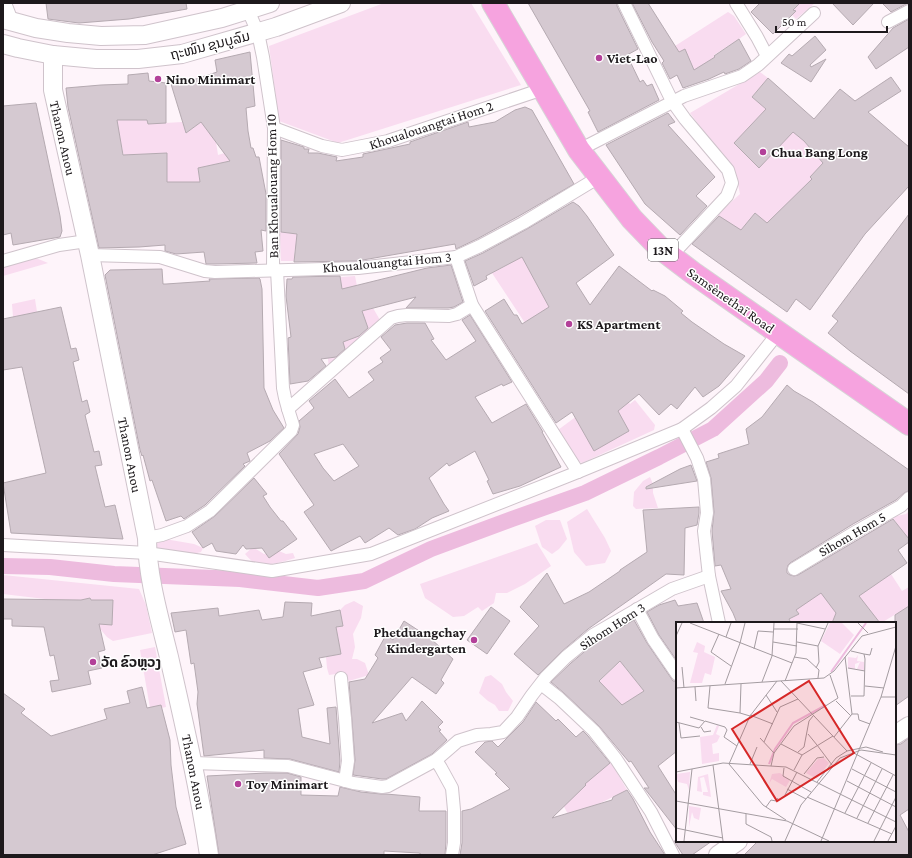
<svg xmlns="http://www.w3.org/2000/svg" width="912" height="858" font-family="'Crimson Pro','Noto Sans Lao',serif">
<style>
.green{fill:#f9dcf0}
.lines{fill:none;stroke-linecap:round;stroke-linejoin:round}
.canal{stroke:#edbbde;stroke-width:16}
.building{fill:#d5c9d1;stroke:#b5aab1;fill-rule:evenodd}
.street-casing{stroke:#cfc3cb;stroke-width:14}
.secondary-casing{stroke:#cfc3cb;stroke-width:20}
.highway-casing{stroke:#d6d6d6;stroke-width:24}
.street{stroke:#fff;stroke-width:12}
.secondary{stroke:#fff;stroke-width:18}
.highway{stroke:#f6a3df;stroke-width:22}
.poi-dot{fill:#b34099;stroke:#fff;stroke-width:1.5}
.labels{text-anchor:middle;stroke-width:3;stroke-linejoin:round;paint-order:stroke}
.shield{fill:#fff;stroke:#615e60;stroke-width:1}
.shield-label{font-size:13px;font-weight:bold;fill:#1d191c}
.street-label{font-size:14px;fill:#1d191c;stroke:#fff}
.poi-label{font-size:14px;font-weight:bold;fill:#1d191c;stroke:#fff;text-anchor:start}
.inset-river{fill:none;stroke:#edbbde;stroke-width:2}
.inset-road{fill:none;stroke:#a49ca1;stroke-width:1}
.view{fill:#d62828;fill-opacity:0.15;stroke:#d62828;stroke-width:2}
.inset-edge{fill:none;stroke:#1d191c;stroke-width:2}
</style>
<rect width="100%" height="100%" fill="#fef4fa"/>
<g class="green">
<path d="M384,3H471L521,85L338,143L279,121L269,46Z"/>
<path d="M797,3H815L796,19L792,15L796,11L793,10L798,5Z"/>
<path d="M728,12L734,16L746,34L739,39L714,55L715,57L690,73L687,69L692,66L685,49L679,52L675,46Z"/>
<path d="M760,72L768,78L752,97L804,141L823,163L810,177L820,189L778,234L755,213L741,230L717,215L740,194L736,175L690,113Z"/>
<path d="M223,107L225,111L206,129L216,142L218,155L231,151L234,160L198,168L200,182H167L166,153L143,154L125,161L121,143L118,142L117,120H147L148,124L182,122L186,133Z"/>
<path d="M280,232L312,235L308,246L295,247L294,261H281Z"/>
<path d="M538,248L547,261L530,271L547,303L550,306L554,367L492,273Z"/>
<path d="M36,258L48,263L3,276V264L12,261Z"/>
<path d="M355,276L357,286L364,311L373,308L380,320L329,368L318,279Z"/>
<path d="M35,299L37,312L13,317L12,304Z"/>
<path d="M616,387L630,404L635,400L655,425L654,430L582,463L578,461L558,430Z"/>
<path d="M650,477L653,484V493L658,508L636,509L633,506L634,492L643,481Z"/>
<path d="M587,509L605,538L611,551L605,563L586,566L574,552L567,522Z"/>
<path d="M909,511V539L892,517L906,514Z"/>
<path d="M546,520H560L567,539L559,549L552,554L542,547L535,526Z"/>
<path d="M165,539L194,544L203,548L201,552L190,555L158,549L156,544Z"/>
<path d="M537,543L551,566L525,584L507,593H496L494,603L482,611L478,607L464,616L453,617L425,598L420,584Z"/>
<path d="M253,547L264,554L279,551L286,554L293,553L295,558C282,562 265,568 252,561C249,559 247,556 245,554Z"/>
<path d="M891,574L902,591L909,587V613L906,608L881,623H791L790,619L799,614L790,599L798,590L861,594Z"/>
<path d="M3,575L139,589L146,605L152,633L113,641L107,637L97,625L95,605L3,594Z"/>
<path d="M354,601L363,606L361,618L353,634L355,647L352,659H357L365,663L369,675L349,681L342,673L329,675L327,668L326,657L341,654L336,627L340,610L345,605Z"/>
<path d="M645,641L653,649L625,668L644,691L622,705L609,735L605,737L595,725L621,705L606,689L580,709L600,689L597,684C612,668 628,655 645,641Z"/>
<path d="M155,647L166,707L161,708H150L140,650Z"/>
<path d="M491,675L502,684L506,692L513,701L508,711H499L495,705L488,701L479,693L485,677Z"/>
<path d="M611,762L627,790L570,818L561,801L572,798L586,785L584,783L597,773Z"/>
</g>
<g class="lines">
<path class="canal" d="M3,566L50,567L114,574L240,579L318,588L364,581L431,549L512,519L585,493L659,457L713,429L766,381L780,363"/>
</g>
<g class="building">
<path d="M46,3H186L187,9L129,19L79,23L48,19Z"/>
<path d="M528,3H617V6L638,49L627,55L640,82L643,80L647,86L652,84L659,100L598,132L588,112L590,111Z"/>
<path d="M632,3H648L679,52L685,49L694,70L715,57L714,56L739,39L751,61L739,69L725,74L724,72L709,79L683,88L677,75L670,79L662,63L664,61L652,42Z"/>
<path d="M760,3H800L793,10L796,11L773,34L751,12Z"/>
<path d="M832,3H874L853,25Z"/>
<path d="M882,3H909V4H906L891,12Z"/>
<path d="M909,19V47L876,69L868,57L893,28Z"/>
<path d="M815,36L826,50L810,65L811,67L826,59L811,82L781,63L789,54L792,56Z"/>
<path d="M250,52L255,106L246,108L248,131L251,148H253L256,157H259L266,194V231L261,230L263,251L255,252L257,263L215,264H206L204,252L176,254L165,251V245L139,247L99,248L68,107L66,88L101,85L128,84V75L148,73L149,81L166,83V123L148,124L147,120H117L123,155L167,153V182H200L198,168L230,161L201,122L186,133L171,84L178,85L217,72L215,60Z"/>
<path d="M891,77L901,91L868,112L909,147V186L865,234L810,310L796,299L787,312L692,244L719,216L741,230L755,213L767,223L812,179L810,177L823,163L804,141L793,132L759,168L734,143L766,109L752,97L768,78L814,119L840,89L855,101Z"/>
<path d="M36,103L60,216L62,231L60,237L13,245L11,233L3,235V106Z"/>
<path d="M525,107L532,110L574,184L519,216L477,239L456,249L455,244L357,261L294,262L297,234L281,232V140L304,147V149H309L308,153H318L337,157L336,161L363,157V154L410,144V142L468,122L469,127L495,122L515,110Z"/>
<path d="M668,113L675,122L668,125L715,177L696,196L707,206L680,235L645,204L606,145Z"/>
<path d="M573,202L579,206L587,216L604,241L614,255L576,283L590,305L619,266L652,291L653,290L665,296L683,311L681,313L692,322L724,344L745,356L719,386L703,397L695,387L677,409L671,404L659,415L639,394L618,411L629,431L594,451L572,412L556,423L485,311L504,299L514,315H517L522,324L549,307L522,257L486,276L487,279L474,286L465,261L483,253L527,229Z"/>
<path d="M909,214V394L850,351L828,333L838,321L832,316Z"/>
<path d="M451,265L463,302L454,307L448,308H406L416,297L362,311L368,328L359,336L343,342L345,349L336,357L321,359L326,366L308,381L290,384L288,338L291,337L286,296L287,279H292L293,277L340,276L342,289L427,268Z"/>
<path d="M162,269L163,284H166L210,281L209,279L259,278L260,279L262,289L264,388L273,410L284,428L270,441L247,453L250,461L243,464L245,466L205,505L184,519L181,516L166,521L152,480L150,481L143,455L142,456L140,450L105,275L110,270Z"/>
<path d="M61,307L71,349L76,348L79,360L73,362L82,402L87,400L90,412L85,415L94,452L99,451L102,465L95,466L105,507L115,505L123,539L11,533L3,483L46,473L22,367L3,370V319Z"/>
<path d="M470,315L512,382L503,386L502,384L475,397L492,423L526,404L543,432H542L561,467L520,486L493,494L487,481L489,480L475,451L449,466L447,463L429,478L444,504L449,511L432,518L415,529L398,535L389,528L365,543L360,536L331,551L304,512L314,505L279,454L298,434L300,427L299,421L314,408L309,401L335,379L349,398L374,380L368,372L383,362L380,358L391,350L381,337L395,325L407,323H425L434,339L431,340L446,360L476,341L462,320ZM343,444L359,466L334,481L323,468L314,454Z"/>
<path d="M787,385L794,391L813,402L909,470V490L908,491L904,493L896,500L853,524L790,563L788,565L787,569V573L790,575L794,576L798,575L893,519L909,539V542L898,550L907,563L859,596L880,623H832L836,613L821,593L796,610L799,614L789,619L791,623H737L733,613L721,591L731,589L721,565L715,566L712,531L714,512L711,478L706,462L719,458L718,454L749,444L746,429L762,417Z"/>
<path d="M691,465L697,481L646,489V487L680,469Z"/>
<path d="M254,478L267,494L263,496L270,507L281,521H283L297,539L269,558L262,548L246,549L243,545L236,554L216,551L212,543L203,548L192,532L215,516Z"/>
<path d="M699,507V513L697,525L685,528L684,575L666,574L588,629L561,652L538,675L514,654L539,626L520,607L547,573L564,604L589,592L620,571V570L647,552L643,510Z"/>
<path d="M90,598L91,600H113L112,625L99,624L105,650L98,652L102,668L88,671L91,684L52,692L50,681L59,680L54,655L50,656L44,627L12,626V619H3V599L81,600Z"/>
<path d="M675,600L678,606L697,603L704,623H677V661L659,635L647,612L659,605Z"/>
<path d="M285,602L312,603L311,616L340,610L343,626L336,627L341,654L319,658L322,667L303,672L314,705L298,709L302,737L330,744L327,708L336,707L340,761L339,772L290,759L264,758V750L204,756L197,704L198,692L194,663L191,664L186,630L175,632L171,613L218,608L219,616L259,610L262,620L283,617Z"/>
<path d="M909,606V696L895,706V615Z"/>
<path d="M491,607L510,621L487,654L467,640Z"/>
<path d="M634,620L647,643L671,678L673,681H677V751L658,766L677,796V830L645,789L644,788H649L631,761L629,762L599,726L564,693L551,682L571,663L597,641ZM620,661L644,691L622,705L599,681Z"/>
<path d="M404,621L430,638L453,659L441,680L444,683L436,694L412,677L372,723L402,713L406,721L422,701L443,722L438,727L441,730L439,731L447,740L432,754L386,779H382L353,775L355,760L349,682L365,679L378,658L375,655L386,635L393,640Z"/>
<path d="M142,687L147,708L161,705L170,740L171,765L176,807L186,844L152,855H3V693L25,709L21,713L51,736L107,719L104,709L130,703L127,691Z"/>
<path d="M536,702L556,721L558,719L576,737L583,731L588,736L610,763L585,784L586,785L552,818L612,800L613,797L627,790L633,799L650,832L665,855H460L462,843V811L471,809L510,789L495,774L497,773L475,752L485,742L492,741L498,747L523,722Z"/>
<path d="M909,738V809L900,815L909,832V855H744L758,841H895V745L901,744Z"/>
<path d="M266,773H287L301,777V795L338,796L340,787L361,792L381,794H386L420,797L419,811H446V842L445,855H421V854L419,853L384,851V855H219L207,776Z"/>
<path d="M674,841H712L692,855H683Z"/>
</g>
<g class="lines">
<g class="street-casing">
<g id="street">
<path d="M5,3L12,21"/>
<path d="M624,3L672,101L685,119L728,170L732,183L727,196L671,256"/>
<path d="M736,3L757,37L767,56"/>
<path d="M248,10L258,33L263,57L274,128L273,270"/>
<path d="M888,22L909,11"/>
<path d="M274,128L322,146L342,150L388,141L543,89"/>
<path d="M579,150L684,96L742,76L758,65L814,13"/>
<path d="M90,255L160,257L205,271L215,272L358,268L456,257L480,246L523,223L599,177"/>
<path d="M456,257L472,305L578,472"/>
<path d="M3,261L59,245L87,241"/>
<path d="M277,270L283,388L285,398L288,409"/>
<path d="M682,429L697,458L704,479L707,513L704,531L709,576L719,623"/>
<path d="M147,538L162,535L187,526L210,511L291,431L293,425L288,409L391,318L398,316L407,315L449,316L457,314L472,305"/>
<path d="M3,545L147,553L272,571L371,554L578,472L682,429L711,408L736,386L778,333"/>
<path d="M794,569L857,531L901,506L909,498"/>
<path d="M637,609L653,639L677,674"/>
<path d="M341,678L345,718L348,761L345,781"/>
<path d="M541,684L559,698L594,731L616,759L651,812L673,855"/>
<path d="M436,760L441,768L452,788L454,810V843L452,855"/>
<path d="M193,763L288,766L353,783L382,787L388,786L436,760L458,741L477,735L491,734L503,732L517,717L532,695L546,677L566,657L593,635L672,589L709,576"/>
</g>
</g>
<g class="secondary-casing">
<g id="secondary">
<path d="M3,19L36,28L68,33L101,36L145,35L222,18L270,3"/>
<path d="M3,44L18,48L53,55L96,59H138L182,54L276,27L341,3"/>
<path d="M53,55V90L90,255L147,538C147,576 160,620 169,657C184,723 199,788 209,855"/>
<path d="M895,735L909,726"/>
<path d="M718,855L738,841"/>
</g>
</g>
<g class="highway-casing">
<path id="highway" d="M493,3L579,150L632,219L660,248L693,273L909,424"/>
</g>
<use href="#street" class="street"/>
<use href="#secondary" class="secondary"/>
<use href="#highway" class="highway"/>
</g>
<g class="poi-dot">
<circle cx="599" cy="58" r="4"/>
<circle cx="158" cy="79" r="4"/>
<circle cx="763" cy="152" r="4"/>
<circle cx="569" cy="324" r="4"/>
<circle cx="474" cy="640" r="4"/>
<circle cx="93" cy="662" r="4"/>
<circle cx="238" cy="784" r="4"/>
</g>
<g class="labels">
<rect class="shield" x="648" y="239" width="30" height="22" rx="3"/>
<g class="shield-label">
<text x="663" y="255">13N</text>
</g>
<g class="street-label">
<text transform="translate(210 45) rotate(-14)" y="5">ຖະໜົນ ຂຸນບູລົມ</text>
<text transform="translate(431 125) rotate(-18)" y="5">Khoualouangtai Hom 2</text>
<text transform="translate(63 138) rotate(77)" y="5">Thanon Anou</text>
<text transform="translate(272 186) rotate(-91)" y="5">Ban Khoualouang Hom 10</text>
<text transform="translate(387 262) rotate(-5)" y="5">Khoualouangtai Hom 3</text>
<text transform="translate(731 300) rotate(35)" y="5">Samsènethaï Road</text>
<text transform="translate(130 455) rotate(79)" y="5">Thanon Anou</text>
<text transform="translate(852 534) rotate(-30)" y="5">Sihom Hom 5</text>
<text transform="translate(612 626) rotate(-33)" y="5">Sihom Hom 3</text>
<text transform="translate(194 772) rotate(79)" y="5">Thanon Anou</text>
</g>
<g class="poi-label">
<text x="607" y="63">Viet-Lao</text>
<text x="166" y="84">Nino Minimart</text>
<text x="771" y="157">Chua Bang Long</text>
<text x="577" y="329">KS Apartment</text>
<text x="466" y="637" text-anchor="end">Phetduangchay<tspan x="466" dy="16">Kindergarten</tspan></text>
<text x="101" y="667">ວັດ ຂົວຫຼວງ</text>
<text x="246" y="789">Toy Minimart</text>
</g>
</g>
<g transform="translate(676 622)">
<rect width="220" height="220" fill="#fef4fa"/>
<path d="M154,1H166L178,13L164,32L145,19ZM21,20L29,24L28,30L39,35L35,53L29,51L26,61H14L22,31L17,30ZM182,33L181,39L188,40V48L181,47L184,40L179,42V47L172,46V35L180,36ZM41,103L43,104L40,112L44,114L41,120L36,122L37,132L43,131V139L26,142L24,115L37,113ZM148,136L153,141L141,157L130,151L142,137ZM14,150L13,168L11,162L2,160L0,152ZM104,151L114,158L110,165L96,157L93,162L96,152ZM32,152L35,175L27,173V170H32L28,155L24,156L26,170L21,169L22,155ZM13,184L25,186L23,198L18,196L16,190L13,205Z" fill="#f9dcf0"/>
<path class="inset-river" d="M155,50L190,1M93,142L99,127L117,101L150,83"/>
<path class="inset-road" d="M14,1L116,41M121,1L149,7M182,1L192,11M98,7H122M43,12L35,30L55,44M0,14L6,1M50,15L55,1M97,20L121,24M121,20L142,24M78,27L82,9L97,10M175,29L188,32L189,37L188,74H175M188,32L194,33L196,26M118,35L131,37L143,48L142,56M6,45L8,66M140,46L143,40L142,24L152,1M172,46L189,49M101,59L74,94L53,142L87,183L110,198M105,59L171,129M109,59L120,31L121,1M86,60L96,34L98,1M49,62L64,21L69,1M65,62L64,91L74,94M34,64L32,86L64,91M189,64L208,66M19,65L20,79M0,66L148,56L158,49L186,14L220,5M90,73L101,90M205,75H220M160,79L175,94M176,92H182L183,98L194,102M74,93L97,102M14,95L28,99M0,100L23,106L29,99L49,105L51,108L48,115L61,124M3,101L5,116L24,114M25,105L28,110L35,109M132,112L141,123M158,115L176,92L169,35M84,116L98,131M88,120L104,85L122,77M105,122L126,133M141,123L156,143M122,130L128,125L133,99L137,94M176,130L220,154M74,142L81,125M37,143L47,219M95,144L98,131L118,104L162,76L154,53M108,146L107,154L135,170M176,147L220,170M118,148L126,133L157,114M0,150L47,141L110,145L220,200M128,152L141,136L148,135M171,159L220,185M141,160L160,136L171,129L190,125L207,130M111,167L130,177M109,173L121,150M131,175L216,212M0,179L111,199L153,219M90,185L95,178L100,179L102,176M169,191L195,141M70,192V202L95,215L96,219M181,196L206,147M192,201L217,153M0,206L47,216M8,219L16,147M109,219L125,183L164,136L185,128L220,133M145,219L205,75L220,24M198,219L220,175M212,219L220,204"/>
<path class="view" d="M133,59L178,131L101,179L56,107Z"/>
<rect width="220" height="220" class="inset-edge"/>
</g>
<rect width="912" height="858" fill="none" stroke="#1d191c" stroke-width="8"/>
<path d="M776 26v6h111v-6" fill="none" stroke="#1d191c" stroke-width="2"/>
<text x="782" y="26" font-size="12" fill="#1d191c" stroke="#ffffff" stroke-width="3" paint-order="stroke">50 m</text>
</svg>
